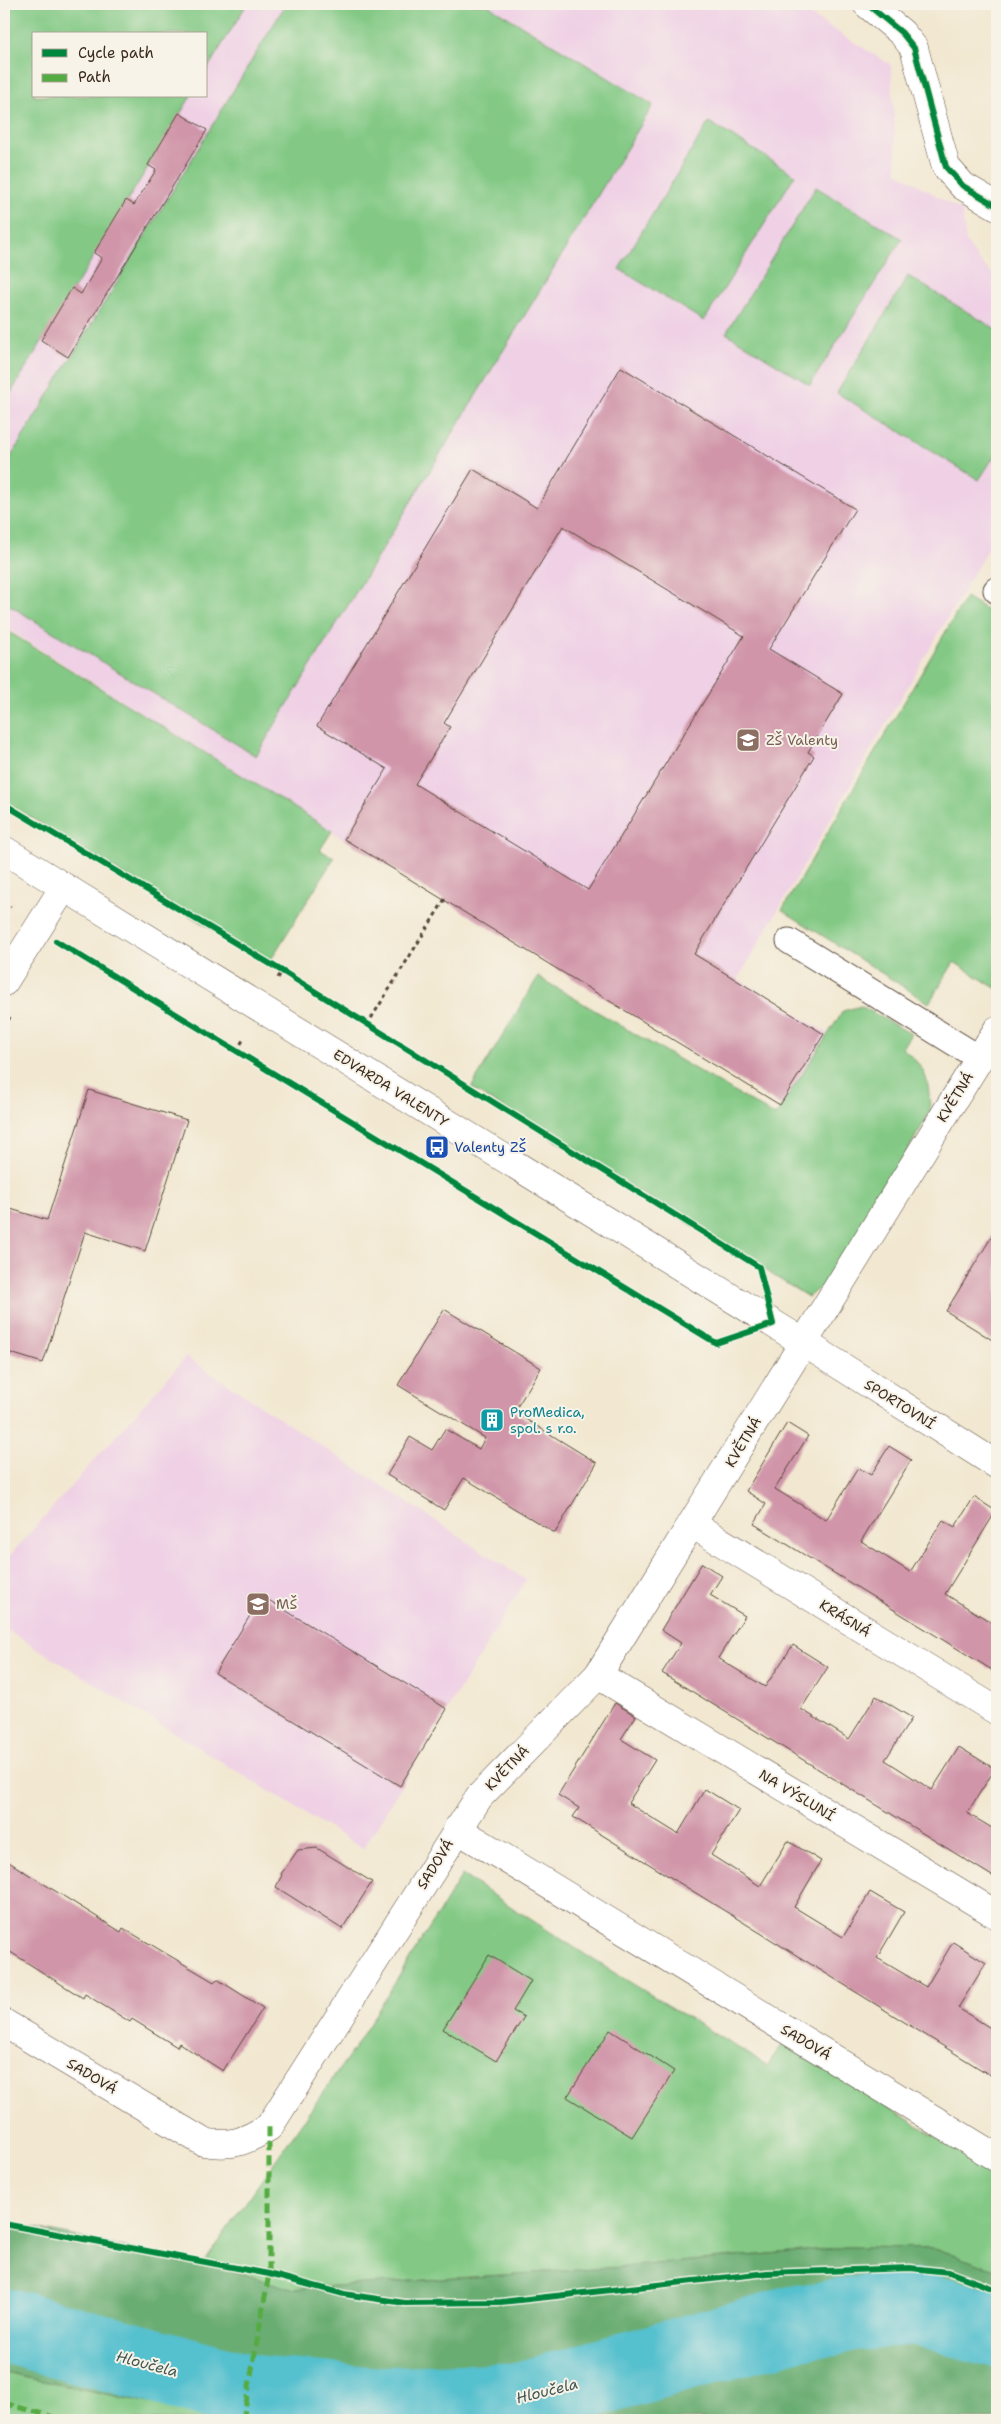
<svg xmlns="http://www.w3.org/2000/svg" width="1001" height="2424" font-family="'Shantell Sans',sans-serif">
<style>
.built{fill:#efd0e5;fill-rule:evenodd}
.green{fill:#83c985;stroke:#5f7a52}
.forest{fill:#6aad72;stroke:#526c48}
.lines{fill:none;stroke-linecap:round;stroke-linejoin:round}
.river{stroke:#54c0ce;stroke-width:75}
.building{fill:#d095a9;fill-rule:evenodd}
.lane-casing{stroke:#564639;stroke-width:27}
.street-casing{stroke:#564639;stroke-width:29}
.path{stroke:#564639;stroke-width:3;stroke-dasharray:4 4;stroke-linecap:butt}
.lane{stroke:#fff;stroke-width:25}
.street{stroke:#fff;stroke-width:28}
.quiet{stroke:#55ab43;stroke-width:5;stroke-dasharray:10 5;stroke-linecap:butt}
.cycleway-casing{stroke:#f7f3e8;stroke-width:9}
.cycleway{stroke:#00873e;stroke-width:6}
.labels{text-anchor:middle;stroke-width:4;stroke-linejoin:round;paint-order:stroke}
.education-label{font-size:14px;fill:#785e54;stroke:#f7f3e8;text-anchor:start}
.street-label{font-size:14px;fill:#3b2a1e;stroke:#f7f3e8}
.transit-label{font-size:14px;fill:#164399;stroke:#f7f3e8;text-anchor:start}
.culture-label{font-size:14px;fill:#0d838f;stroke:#f7f3e8;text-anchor:start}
.water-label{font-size:15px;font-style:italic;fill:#425753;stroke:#f7f3e8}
</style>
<rect width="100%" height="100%" fill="#f7f3e8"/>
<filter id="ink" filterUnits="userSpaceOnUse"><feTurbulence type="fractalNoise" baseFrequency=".02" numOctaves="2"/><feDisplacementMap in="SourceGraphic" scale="10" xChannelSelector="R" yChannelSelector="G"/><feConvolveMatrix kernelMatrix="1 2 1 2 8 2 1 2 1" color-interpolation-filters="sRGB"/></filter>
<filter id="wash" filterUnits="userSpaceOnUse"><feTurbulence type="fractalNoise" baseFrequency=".0096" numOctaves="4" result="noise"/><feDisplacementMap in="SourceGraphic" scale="20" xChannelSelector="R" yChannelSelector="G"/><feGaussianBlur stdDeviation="1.12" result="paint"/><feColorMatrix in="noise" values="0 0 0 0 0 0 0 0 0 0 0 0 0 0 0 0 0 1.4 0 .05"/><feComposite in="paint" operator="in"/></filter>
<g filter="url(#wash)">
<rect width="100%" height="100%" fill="#f2e8d1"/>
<g class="built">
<path d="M4,4H792L891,65L897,172L962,211L966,241L979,261L997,278V533L738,979L827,1033L782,1106L344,839L4,627ZM34,34H206V96H34Z"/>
<path d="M186,1357L526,1580L363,1849L4,1628V1562Z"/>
</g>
<g class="green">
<path d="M4,4H247L206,71V34H34V96H191L4,404Z"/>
<path d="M286,4H486L653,105L256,756L4,602V468Z"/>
<path d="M709,122L795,175L704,321L619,269Z"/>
<path d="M816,187L902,239L810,385L726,333Z"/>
<path d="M908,276L997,330V452L979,480L837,393Z"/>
<path d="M966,597L997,616V989L954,962L929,1003L782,910Z"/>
<path d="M4,629L332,831L320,850L334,858L268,964L4,801Z"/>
<path d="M538,977L775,1116L843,1011L861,1006L911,1034L902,1048C928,1069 929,1081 930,1112L836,1274L808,1297L471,1088Z"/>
<path d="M462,1875L600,1964L768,2066L783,2043L997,2174V2271L935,2248L847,2247L624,2267L291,2289L204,2262L355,2047Z"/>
<path d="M4,2373L233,2420H4Z"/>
</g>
<path class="forest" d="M4,2221L191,2262H204L291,2289L624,2267L847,2247L935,2248L997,2271V2420H234L4,2373Z"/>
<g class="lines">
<path class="river" d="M4,2325L259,2394L375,2404L518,2400L795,2323L849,2315L914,2307L997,2330"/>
</g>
<g id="blocks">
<g class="building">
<path d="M179,113L207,130L68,357L41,340L72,288L81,294L102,258L94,253L126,200L134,205L156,170L148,165Z"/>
<path d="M621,367L855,509L769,649L843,694L808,752L814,756L694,954L824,1034L780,1105L344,839L387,769L317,726L473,469L537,508ZM563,526L744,636L588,890L415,784L450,727L444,723Z"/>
<path d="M89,1090L187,1120L145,1251L85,1232L43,1363L4,1351V1207L47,1220Z"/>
<path d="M997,1228V1343L946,1311Z"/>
<path d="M444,1309L541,1368L514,1412L597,1463L555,1533L464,1478L444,1510L387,1475L410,1437L432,1450L445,1429L479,1449L485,1438L398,1385Z"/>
<path d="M787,1423L808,1436L775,1489L826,1520L858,1468L871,1475L889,1446L911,1460L861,1541L910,1572L943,1520L955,1527L974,1497L996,1511L945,1594L994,1624L997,1619V1673L754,1524L766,1504L746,1491Z"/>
<path d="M702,1563L722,1576L710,1595L745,1616L718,1658L765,1687L793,1645L828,1667L801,1709L849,1739L876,1696L912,1718L885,1760L932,1790L959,1747L995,1769L967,1813L997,1831V1879L662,1673L681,1643L661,1630Z"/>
<path d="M262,1596L447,1709L400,1786L215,1673Z"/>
<path d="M615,1703L636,1716L621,1739L655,1760L628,1803L678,1834L705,1789L739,1810L711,1855L760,1886L788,1841L821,1861L794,1907L843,1937L870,1892L904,1912L877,1958L926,1987L953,1942L986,1963L958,2008L997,2032V2063L990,2075L573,1817L579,1808L558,1795Z"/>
<path d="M317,1848L372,1882L342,1929L276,1887L282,1875L281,1874L298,1850Z"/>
<path d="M4,1859L121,1932L123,1928L214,1982L217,1979L263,2008L223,2071L179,2043L177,2047L132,2019L130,2022L85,1994L83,1998L4,1948Z"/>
<path d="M489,1955L531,1981L513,2011L524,2017L496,2061L443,2029Z"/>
<path d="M610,2030L674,2071L632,2137L567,2097Z"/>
</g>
</g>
</g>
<g filter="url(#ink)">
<use href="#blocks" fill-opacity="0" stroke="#564639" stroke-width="1"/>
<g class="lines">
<g class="lane-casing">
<g id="lane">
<path d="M996,590L997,591"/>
<path d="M789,941L979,1058"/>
</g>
</g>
<g class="street-casing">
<g id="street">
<path d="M867,4L902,33L914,48L946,167L963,186L997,206"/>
<path d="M4,850L803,1342L997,1465"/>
<path d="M4,982L64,887"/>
<path d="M692,1524L997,1711"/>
<path d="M598,1675L997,1915"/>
<path d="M457,1829L997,2158"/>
<path d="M4,2023L203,2142C232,2147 244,2142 269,2127L479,1797L598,1675L997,1030"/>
</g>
</g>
<g class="path">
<path d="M4,902L11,907"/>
<path d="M278,978L282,971"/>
<path d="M367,1025L445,899"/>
<path d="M4,1027L10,1017"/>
<path d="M237,1051L244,1038"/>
</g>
<use href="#lane" class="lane"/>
<use href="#street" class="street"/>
<g class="quiet">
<path d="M4,2403L64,2420"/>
<path d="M243,2420L269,2274V2127"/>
</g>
<g class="cycleway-casing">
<g id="cycleway">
<path d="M867,4L902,33L914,48L946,167L963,186L997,206"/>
<path d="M4,804L282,971L759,1267L773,1324L716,1343L56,941"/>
<path d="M4,2224L269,2274L344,2294L405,2303L501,2302L767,2273L910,2268L949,2272L997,2290"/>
</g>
</g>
<use href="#cycleway" class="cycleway"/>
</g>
</g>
<defs>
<g id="school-square" transform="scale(1.25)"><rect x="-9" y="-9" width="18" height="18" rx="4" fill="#8d6e63" stroke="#f7f3e8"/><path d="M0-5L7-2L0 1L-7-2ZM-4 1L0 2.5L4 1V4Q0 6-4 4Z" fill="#fff"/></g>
<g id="bus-square" transform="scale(1.25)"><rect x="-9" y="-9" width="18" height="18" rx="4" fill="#1a4fb4" stroke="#f7f3e8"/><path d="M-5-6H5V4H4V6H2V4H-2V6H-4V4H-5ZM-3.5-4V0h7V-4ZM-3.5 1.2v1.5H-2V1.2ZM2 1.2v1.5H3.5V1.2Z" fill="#fff"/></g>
<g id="building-square" transform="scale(1.25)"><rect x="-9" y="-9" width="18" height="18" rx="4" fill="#0f9aa8" stroke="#f7f3e8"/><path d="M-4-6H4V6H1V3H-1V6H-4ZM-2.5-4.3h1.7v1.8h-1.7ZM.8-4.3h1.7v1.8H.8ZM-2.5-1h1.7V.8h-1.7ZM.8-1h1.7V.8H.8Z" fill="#fff"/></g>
</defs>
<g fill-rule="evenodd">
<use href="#school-square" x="748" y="740"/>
<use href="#bus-square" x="437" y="1147"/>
<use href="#building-square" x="492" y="1420"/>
<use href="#school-square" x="258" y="1604"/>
</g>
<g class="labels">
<g class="education-label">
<text x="766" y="745">ZŠ Valenty</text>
<text x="276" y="1609">MŠ</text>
</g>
<g class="street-label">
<text transform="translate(391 1088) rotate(32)" y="5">EDVARDA VALENTY</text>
<text transform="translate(955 1097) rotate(-58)" y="5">KVĚTNÁ</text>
<text transform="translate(900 1404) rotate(32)" y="5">SPORTOVNÍ</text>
<text transform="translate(743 1442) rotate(-59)" y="5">KVĚTNÁ</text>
<text transform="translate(845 1618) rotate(32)" y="5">KRÁSNÁ</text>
<text transform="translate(507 1768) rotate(-46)" y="5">KVĚTNÁ</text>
<text transform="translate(797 1795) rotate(31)" y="5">NA VÝSLUNÍ</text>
<text transform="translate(435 1864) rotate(-58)" y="5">SADOVÁ</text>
<text transform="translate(806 2042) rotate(31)" y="5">SADOVÁ</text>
<text transform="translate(92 2076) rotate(31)" y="5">SADOVÁ</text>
</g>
<g class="transit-label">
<text x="454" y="1152">Valenty ZŠ</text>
</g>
<g class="culture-label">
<text x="510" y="1417">ProMedica,<tspan x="510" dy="16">spol. s r.o.</tspan></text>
</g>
<g class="water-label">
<text transform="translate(147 2364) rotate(15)" y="5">Hloučela</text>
<text transform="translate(547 2391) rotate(-14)" y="5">Hloučela</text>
</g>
</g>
<rect width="1001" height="2424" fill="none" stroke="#f7f3e8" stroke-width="20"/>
<rect x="32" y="32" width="175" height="65" fill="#f7f3e8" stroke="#aca397"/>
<rect x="42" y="49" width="25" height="8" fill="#00873e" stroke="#aca397"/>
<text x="78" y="58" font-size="15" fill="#3b2a1e">Cycle path</text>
<rect x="42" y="74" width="25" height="8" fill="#55ab43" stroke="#aca397"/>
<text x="78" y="82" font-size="15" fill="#3b2a1e">Path</text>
</svg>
